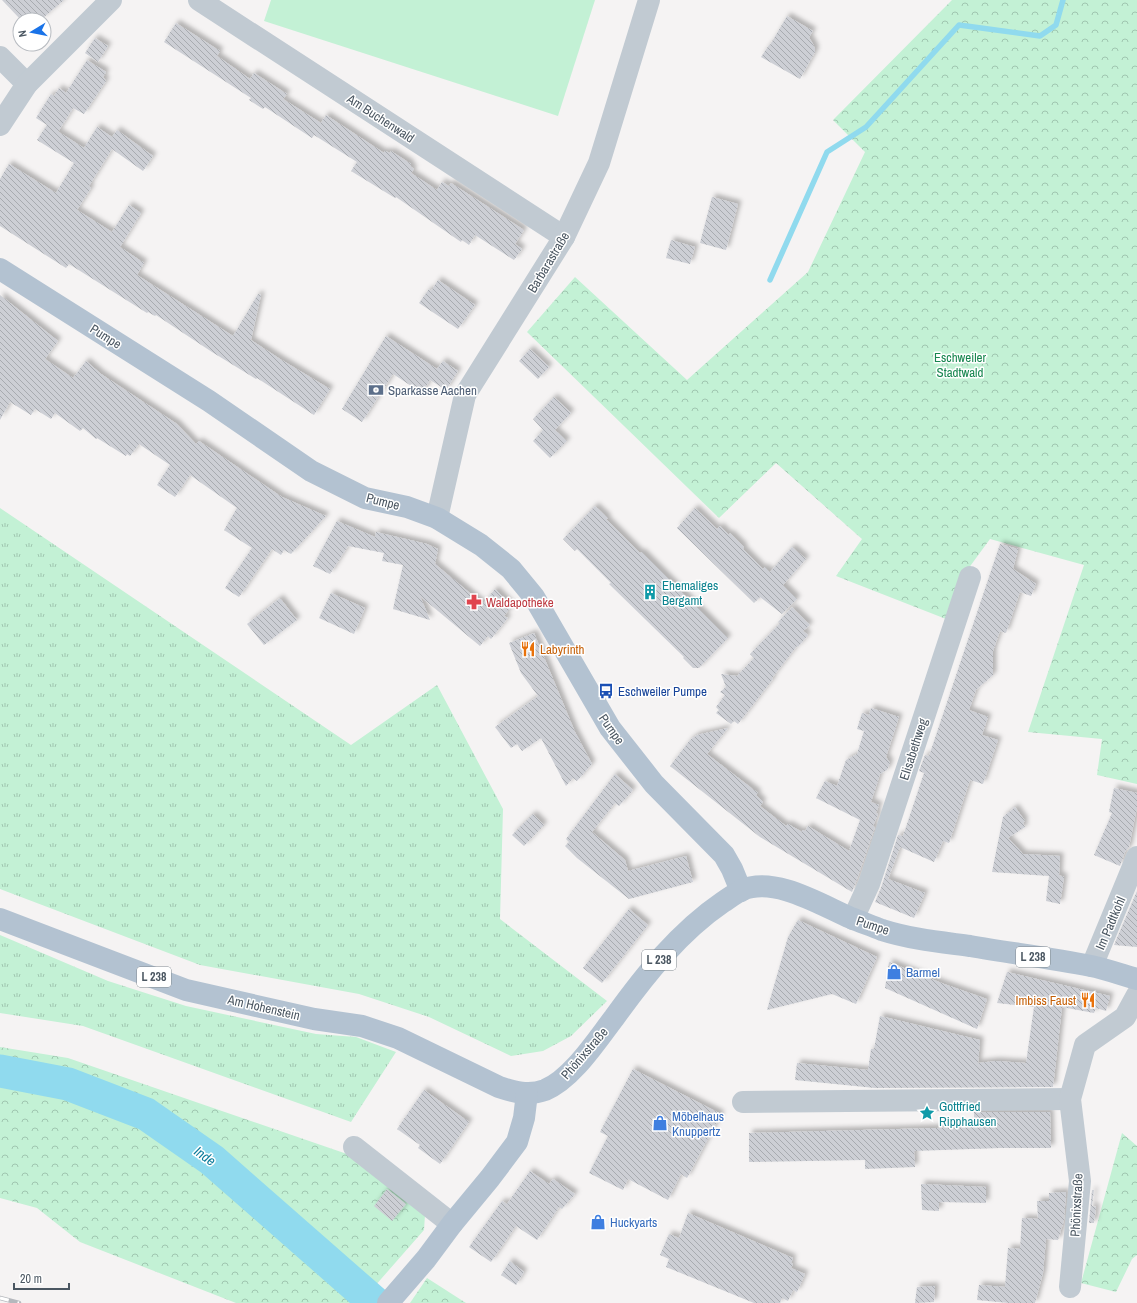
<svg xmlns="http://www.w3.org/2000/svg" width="1137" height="1303" font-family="'Archivo Narrow',sans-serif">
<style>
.grass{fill:url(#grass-tufts)}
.forest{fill:url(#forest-crowns)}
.park{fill:#c3f1d5}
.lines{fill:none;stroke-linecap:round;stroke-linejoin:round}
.stream{stroke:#90daee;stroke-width:5.5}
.river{stroke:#90daee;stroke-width:33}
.building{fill:url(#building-back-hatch);filter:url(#shadow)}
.minor{stroke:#c1cad2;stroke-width:22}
.major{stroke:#b3c2d1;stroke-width:22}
.rail-casing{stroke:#b5b8bd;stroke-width:4.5}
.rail{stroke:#fff;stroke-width:3;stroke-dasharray:9;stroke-linecap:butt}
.labels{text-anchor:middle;stroke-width:3;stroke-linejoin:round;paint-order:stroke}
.shield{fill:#fff;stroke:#808990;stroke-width:1}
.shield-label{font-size:12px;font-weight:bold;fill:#4a5661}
.street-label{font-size:13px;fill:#4a5661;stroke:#fff}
.park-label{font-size:13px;fill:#17864f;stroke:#fff}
.service-label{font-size:13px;fill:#4e5e75;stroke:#fff;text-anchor:start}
.culture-label{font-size:13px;fill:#0d838f;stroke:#fff;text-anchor:start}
.health-label{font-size:13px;fill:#be3a42;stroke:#fff;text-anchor:start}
.food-label{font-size:13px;fill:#c56008;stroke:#fff;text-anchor:start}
.transit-label{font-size:13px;fill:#164399;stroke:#fff;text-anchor:start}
.shop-label{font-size:13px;fill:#366cbe;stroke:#fff;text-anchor:start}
.water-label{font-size:14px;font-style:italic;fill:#0c7c9b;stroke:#fff}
</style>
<defs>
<pattern id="grass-tufts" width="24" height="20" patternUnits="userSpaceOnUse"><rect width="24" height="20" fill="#c3f1d5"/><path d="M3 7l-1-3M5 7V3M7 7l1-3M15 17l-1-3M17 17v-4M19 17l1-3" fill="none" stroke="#a0c6b0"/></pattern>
<pattern id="forest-crowns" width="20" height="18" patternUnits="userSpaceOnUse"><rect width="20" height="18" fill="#c3f1d5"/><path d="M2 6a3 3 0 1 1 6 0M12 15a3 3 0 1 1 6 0" fill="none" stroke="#a0c6b0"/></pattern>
<pattern id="building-back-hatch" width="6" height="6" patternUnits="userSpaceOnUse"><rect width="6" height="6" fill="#cdcfd5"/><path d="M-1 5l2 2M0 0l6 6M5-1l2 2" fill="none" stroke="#a8abb0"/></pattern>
<filter id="shadow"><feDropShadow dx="3.5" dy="-3.5" stdDeviation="2" flood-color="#0004"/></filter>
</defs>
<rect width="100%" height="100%" fill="#f5f3f3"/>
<g class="grass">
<path d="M0,508L351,745L437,685L503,809L500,919L607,1001L571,1036L543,1051L511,1056L429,1017L359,994L200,965L0,889Z"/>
<path d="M0,935L108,981L186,1006L316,1034L356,1037L396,1052L351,1122L83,1026L0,1013Z"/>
</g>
<g class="forest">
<path d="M952,0H1137V784L1097,775L1102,739L1028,732L1084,565L990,539L960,580L946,619L836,576L862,539L776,463L719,518L527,332L575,277L687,380L808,272L865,152L833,120Z"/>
<path d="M0,1047L68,1058L347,1154L425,1215L424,1230L360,1303H236L80,1242L37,1208L0,1198Z"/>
<path d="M1122,1133L1137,1146V1255L1132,1259L1116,1292L1081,1283Z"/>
<path d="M427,1278L466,1303H410Z"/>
</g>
<path class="park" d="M271,0H595L558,116L264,21Z"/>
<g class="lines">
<path class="stream" d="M770,280L827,152L866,127L959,25L1040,36L1056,25L1063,0"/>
<path class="river" d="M0,1071L68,1084L146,1114L212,1160L375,1303"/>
</g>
<g class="building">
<path d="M2,0H64L43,18L42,17L38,20H21Z"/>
<path d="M787,16L813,31L809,37L815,48V52L800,79L761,57L769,45H770Z"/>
<path d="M176,23L220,51L217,56L250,79L254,73L287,94L283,99L321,123L326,115L384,153L385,151L390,153L391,151L411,164L410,166L414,169L411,173L437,190L442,182L449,186L451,183L524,230L515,244L522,249L514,260L475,235L469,245L462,240L461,242L396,197L395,198L351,171L357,162L314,135L312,138L265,107L263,109L249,100L251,98L164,42Z"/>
<path d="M95,38L108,46L98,62L85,53Z"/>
<path d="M87,60L106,72L103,77L106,81L84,114L73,108L58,132L54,129L84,148L97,127L112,137L117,130L153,156L143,171L112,149L89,186L91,188L77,210L112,232L129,205L141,213L120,247L144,263L137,275L233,336L258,294L261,295L251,340L280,359L330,389L314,415L257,378L256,379L212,352L156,315L155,316L148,312L147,313L69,264L66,268L0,226V179L9,164L56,193L74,163L37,140L47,125L36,118L51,94L54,96L59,88L66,93Z"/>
<path d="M712,197L738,204L726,250L700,243Z"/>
<path d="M671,240L695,247L690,264L666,258Z"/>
<path d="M438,280L475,305L458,329L419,303L429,289L431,291Z"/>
<path d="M0,295L58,341L45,359L73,378L86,361L101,374L177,424L196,444L199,441L282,497L326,516L291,554L284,550L281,555L272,549L239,597L225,588L252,548L224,530L237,508L190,475L175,497L157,485L170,465L139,444L130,456L127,454L126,456L97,438L96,439L83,428L80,431L55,413L51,419L35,409L31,415L10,402L0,420Z"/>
<path d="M386,336L437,369L436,370L443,361L458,371L446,390L430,380L422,393L393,374L362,422L342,409Z"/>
<path d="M530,349L549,367L538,379L519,361Z"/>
<path d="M554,397L571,413L555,430L567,441L550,458L533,441L543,430L533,419Z"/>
<path d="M595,506L608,518L606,519L640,553L642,552L728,638L699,668H693L683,658L684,657L609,584L611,583L577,549L575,551L563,539Z"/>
<path d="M695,508L717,529L720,526L729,535L730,533L744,547L743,549L763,569L765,567L770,572L792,547L806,559L783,585L797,599L782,614L760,597L754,603L677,528Z"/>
<path d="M337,521L375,537L376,532L427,544L438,549L435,564L483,604L495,589L512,606L504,616L508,618L491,639L488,636L480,646L420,596L430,620L393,609L403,565L382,561L384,553L348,546L330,574L313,566Z"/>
<path d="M1000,544L1018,549L1013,569L1036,584L1031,596L1020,592L1006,633L1000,631L993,651V675L976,690L969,710L988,717L982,735L998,740L983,784L970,780L949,843L943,841L934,862L900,847L888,879L925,893L914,918L875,902L881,888L898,835L903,836L924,773L919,771L925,755L929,756Z"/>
<path d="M331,593L365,608L354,634L319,618Z"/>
<path d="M280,598L297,620L264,645L247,624Z"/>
<path d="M792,607L810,625L803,631L808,635L798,647L797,646L772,678L773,679L738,724L734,721L731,724L716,713L719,710L716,707L725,695L720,692L726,687L721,674L737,676L754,658L750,654L780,623L778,622Z"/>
<path d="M534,633L575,732L592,764L577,781L573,778L566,786L541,738L522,751L517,744L511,748L495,727L538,696L521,673L509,643Z"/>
<path d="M871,708L899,717L886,757L890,763L887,770L880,774L871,802L879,805L876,813L878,814L873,826L875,827L857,879L852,892L760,837L670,766L690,740L697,735L728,728L707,754L758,793L756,795L763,802L760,806L786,826L788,824L802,832V830L805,831L808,826L849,851L860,820L816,798L825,781L837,786L846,760L857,754L864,731L857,729L862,713L869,715Z"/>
<path d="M615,774L633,790L619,806L615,803L592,832L625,860L628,871L686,856L693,882L629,899L577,858L565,846L569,842L566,839Z"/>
<path d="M1114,788L1137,793V807L1129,847L1125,852L1120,866L1094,855L1112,813L1109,812Z"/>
<path d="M1015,807L1025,821L1023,823L1025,827L1008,838L1023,854L1060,856L1059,875L1064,877L1060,904L1046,901L1049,876L992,872L1003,817Z"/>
<path d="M533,814L544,825L524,846L512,835Z"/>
<path d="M1137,891V947L1114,945Z"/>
<path d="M629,909L648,925L602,983L583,968Z"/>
<path d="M798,920L877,957L856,1004L832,994L767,1010L788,937Z"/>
<path d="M889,962L944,984L987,999L977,1029L885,988Z"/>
<path d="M1007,972L1110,996L1106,1011L1096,1008L1094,1013L1062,1007L1053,1087L875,1088L795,1080L797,1063L868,1070L871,1049H874L880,1016L980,1040L978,1063L996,1061L1026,1063L1034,1007L997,1003Z"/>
<path d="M633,1069L721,1114L687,1178L681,1174L668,1200L628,1179L623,1190L589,1173L608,1136L600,1132Z"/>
<path d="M424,1090L469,1122L440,1164L418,1148L420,1145L397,1129Z"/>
<path d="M974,1112H1050L1051,1148H1000L914,1151L915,1167L865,1169V1160L749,1162V1133L974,1127Z"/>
<path d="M530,1171L549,1184L553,1179L575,1194L562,1209L559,1207L537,1240L516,1226L491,1262L469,1247L502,1201L507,1204Z"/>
<path d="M921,1184L986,1187V1203L939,1202V1211L922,1210Z"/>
<path d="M387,1189L406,1204L392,1221L374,1206Z"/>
<path d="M1092,1190H1094L1092,1206L1096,1207L1094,1223H1089Z"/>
<path d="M1066,1192L1064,1220L1058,1240L1046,1239L1043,1273L1035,1303H1009L977,1300L979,1285L1005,1287L1008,1248L1020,1249L1022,1218L1038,1219L1037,1201H1049V1193Z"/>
<path d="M688,1213L793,1258L791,1263L793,1264L791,1268L805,1274L797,1292L793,1290L788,1301L782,1298L780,1303H754L666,1267L669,1259L660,1255L669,1234L679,1238Z"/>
<path d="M510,1261L524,1272L516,1285L501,1275Z"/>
<path d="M935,1286L934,1302L915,1303L917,1287Z"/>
</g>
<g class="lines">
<g class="minor">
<path d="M199,0L564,237"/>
<path d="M0,57L27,84"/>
<path d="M0,125L27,84L111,0"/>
<path d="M437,518L465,395L564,237L599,163L649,0"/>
<path d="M853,919L869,884L970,577"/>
<path d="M1092,966L1137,857"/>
<path d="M743,1102L1070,1099"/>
<path d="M354,1147L452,1224"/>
<path d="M1070,1287L1080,1181L1070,1099L1085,1045L1125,1017L1137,995"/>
</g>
<g class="major">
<path d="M0,269L209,401L311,471L365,498L407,507L437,518L481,545L511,569L534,597L610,728L654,784L724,855L732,869L741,891"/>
<path d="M0,919L186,990L314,1019L362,1026L398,1038L499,1087C514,1092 529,1096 545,1090C572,1079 597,1040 614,1018C645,975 679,932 723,902C729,898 736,893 742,890C775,876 821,905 851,918C861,922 872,926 882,930C910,939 941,942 970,946C1010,953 1051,958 1091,966C1106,969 1122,975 1137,979"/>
<path d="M388,1303L426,1259L452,1224L490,1178L517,1142L524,1118L527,1093"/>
</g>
<g class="rail-casing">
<path id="rail" d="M0,1298L19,1303"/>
</g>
<use href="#rail" class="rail"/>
</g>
<defs>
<g id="bank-bare" transform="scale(1.2)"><path d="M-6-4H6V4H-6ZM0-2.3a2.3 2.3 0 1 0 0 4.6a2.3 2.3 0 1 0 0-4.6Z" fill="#5c6f8a" stroke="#fff" stroke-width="2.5" paint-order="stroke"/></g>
<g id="building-bare" transform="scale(1.2)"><path d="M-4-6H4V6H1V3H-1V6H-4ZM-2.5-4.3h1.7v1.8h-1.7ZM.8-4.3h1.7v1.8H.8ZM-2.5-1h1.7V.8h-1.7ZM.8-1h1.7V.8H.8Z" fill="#0f9aa8" stroke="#fff" stroke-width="2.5" paint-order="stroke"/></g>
<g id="pharmacy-bare" transform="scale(1.2)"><path d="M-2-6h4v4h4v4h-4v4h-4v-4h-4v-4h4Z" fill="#e0444e" stroke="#fff" stroke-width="2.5" paint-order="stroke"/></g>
<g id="restaurant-bare" transform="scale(1.2)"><path d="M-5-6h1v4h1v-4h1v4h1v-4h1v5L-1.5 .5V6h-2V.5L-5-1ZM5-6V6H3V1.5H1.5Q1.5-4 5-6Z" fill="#e8710a" stroke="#fff" stroke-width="2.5" paint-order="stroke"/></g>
<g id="bus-bare" transform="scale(1.2)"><path d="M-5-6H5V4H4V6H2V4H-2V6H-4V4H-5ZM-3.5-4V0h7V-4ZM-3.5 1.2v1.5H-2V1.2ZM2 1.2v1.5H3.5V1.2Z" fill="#1a4fb4" stroke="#fff" stroke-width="2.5" paint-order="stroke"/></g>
<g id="shop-bare" transform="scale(1.2)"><path d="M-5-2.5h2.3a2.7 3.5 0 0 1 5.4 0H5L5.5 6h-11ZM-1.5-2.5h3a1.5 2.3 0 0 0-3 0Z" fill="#3f7fe0" stroke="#fff" stroke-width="2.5" paint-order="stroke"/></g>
<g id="sight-bare" transform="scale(1.2)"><path d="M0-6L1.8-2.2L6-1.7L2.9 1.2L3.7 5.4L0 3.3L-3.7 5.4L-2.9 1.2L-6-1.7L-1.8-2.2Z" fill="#0f9aa8" stroke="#fff" stroke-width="2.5" paint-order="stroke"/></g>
</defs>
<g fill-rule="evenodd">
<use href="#bank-bare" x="376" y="390"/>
<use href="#building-bare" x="650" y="592"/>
<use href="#pharmacy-bare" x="474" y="602"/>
<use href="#restaurant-bare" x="528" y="649"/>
<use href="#bus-bare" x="606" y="691"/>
<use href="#shop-bare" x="894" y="972"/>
<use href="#restaurant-bare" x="1088" y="1000"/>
<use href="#sight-bare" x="927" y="1113"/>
<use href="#shop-bare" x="660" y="1123"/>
<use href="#shop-bare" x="598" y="1222"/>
</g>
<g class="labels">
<g class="shield">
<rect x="1016" y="947" width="34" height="20" rx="3"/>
<rect x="642" y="950" width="34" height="20" rx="3"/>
<rect x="137" y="967" width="34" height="20" rx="3"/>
</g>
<g class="shield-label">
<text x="1033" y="961">L 238</text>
<text x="659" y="964">L 238</text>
<text x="154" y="981">L 238</text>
</g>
<g class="street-label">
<text transform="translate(381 118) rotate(33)" y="5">Am Buchenwald</text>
<text transform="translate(548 262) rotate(-59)" y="5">Barbarastraße</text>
<text transform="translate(106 336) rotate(32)" y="5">Pumpe</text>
<text transform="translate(383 501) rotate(14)" y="5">Pumpe</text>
<text transform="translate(612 729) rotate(55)" y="5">Pumpe</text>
<text transform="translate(913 749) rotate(-72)" y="5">Elisabethweg</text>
<text transform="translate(1110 923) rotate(-67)" y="5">Im Padtkohl</text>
<text transform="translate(873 925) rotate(18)" y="5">Pumpe</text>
<text transform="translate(264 1007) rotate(13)" y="5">Am Hohenstein</text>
<text transform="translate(584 1053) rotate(-49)" y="5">Phönixstraße</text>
<text transform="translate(1076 1205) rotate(-87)" y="5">Phönixstraße</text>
</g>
<g class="park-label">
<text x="960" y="362">Eschweiler<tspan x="960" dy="15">Stadtwald</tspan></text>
</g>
<g class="service-label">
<text x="388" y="395">Sparkasse Aachen</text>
</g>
<g class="culture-label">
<text x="662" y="590">Ehemaliges<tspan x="662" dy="15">Bergamt</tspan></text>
<text x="939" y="1111">Gottfried<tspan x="939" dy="15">Ripphausen</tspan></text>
</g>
<g class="health-label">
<text x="486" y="607">Waldapotheke</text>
</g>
<g class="food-label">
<text x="540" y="654">Labyrinth</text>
<text x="1076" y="1005" text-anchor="end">Imbiss Faust</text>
</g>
<g class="transit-label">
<text x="618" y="696">Eschweiler Pumpe</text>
</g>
<g class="shop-label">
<text x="906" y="977">Barmel</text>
<text x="672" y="1121">Möbelhaus<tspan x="672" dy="15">Knuppertz</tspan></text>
<text x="610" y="1227">Huckyarts</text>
</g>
<g class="water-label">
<text transform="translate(205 1156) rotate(36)" y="5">Inde</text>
</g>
</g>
<g transform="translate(32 32) rotate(260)"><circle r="19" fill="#ffffff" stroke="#b7bbc0"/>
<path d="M0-3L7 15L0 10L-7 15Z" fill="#1a73e8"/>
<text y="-6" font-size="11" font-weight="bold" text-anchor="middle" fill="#4a5661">N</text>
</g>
<path d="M14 1283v6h55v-6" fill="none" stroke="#4a5661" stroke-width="2"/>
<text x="20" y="1283" font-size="12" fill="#4a5661" stroke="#ffffff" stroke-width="3" paint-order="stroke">20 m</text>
</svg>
